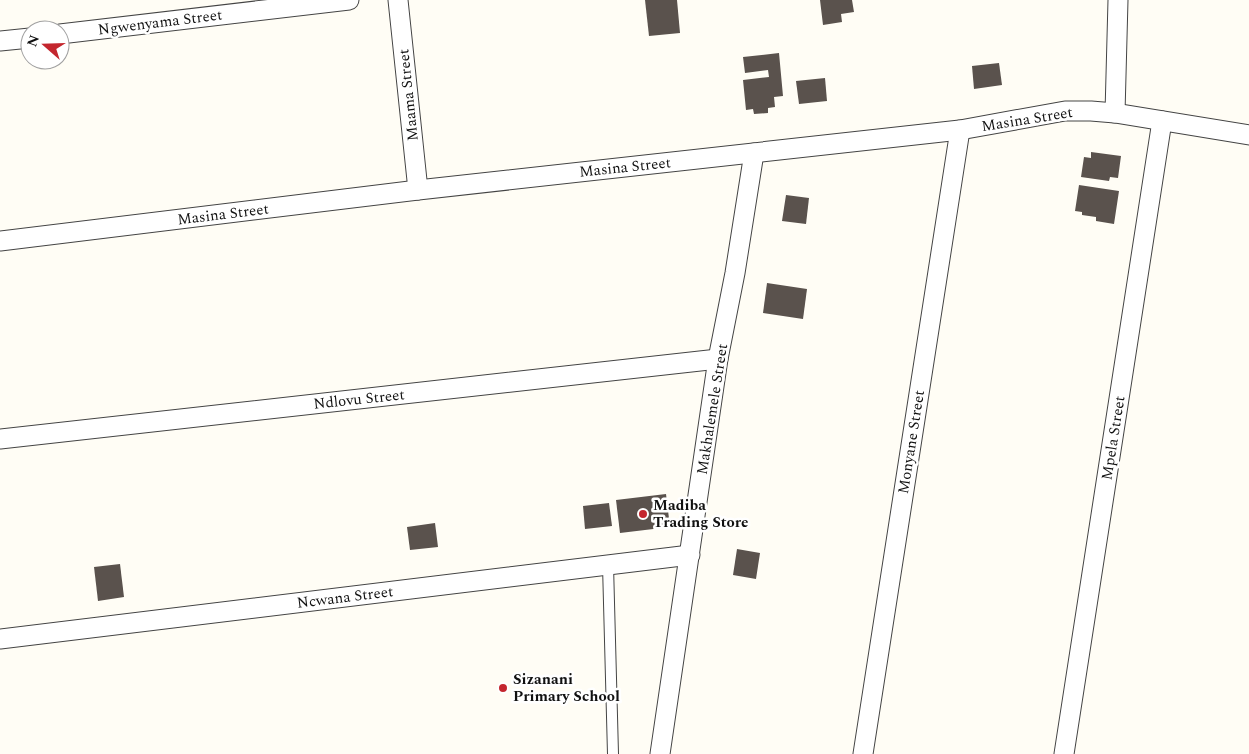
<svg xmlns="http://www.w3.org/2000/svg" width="1249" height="754" font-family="Spectral,serif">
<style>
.building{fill:#5a524d}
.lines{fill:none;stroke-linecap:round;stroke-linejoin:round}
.service-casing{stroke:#444;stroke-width:12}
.minor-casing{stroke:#444;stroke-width:21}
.service{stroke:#fff;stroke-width:10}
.minor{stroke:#fff;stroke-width:19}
.poi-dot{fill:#c4262e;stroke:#fff;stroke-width:2}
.labels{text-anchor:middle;stroke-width:5;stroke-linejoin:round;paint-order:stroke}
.street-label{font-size:15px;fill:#111;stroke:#fff}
.poi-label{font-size:15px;font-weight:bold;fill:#111;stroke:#fff;text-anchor:start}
</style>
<rect width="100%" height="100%" fill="#fffdf5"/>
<g class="building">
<path d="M645,0H677L680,33L649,36Z"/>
<path d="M820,0H852L854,12L841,14L842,22L823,25Z"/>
<path d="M779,53L783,96L774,97L775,107L768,108V113L754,114L753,109L746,110L743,80L769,77L768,70L745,73L743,57Z"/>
<path d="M999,63L1002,85L974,89L972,66Z"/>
<path d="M825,78L827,101L799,104L796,81Z"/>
<path d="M1091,152L1121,156L1118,178L1110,177L1109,181L1081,177L1084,157L1091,158Z"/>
<path d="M1079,185L1119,191L1114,224L1096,221V217L1082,215V212L1075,211Z"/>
<path d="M786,195L809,198L806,224L782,221Z"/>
<path d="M767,283L807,289L803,319L763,313Z"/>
<path d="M666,494L670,527L620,533L616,500Z"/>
<path d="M609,503L612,526L585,529L583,506Z"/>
<path d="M435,523L438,547L410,550L407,527Z"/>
<path d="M737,549L760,553L756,579L733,575Z"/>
<path d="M120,564L124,597L98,601L94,567Z"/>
</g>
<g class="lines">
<g class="service-casing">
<path id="service" d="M608,565L613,754"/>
</g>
<g class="minor-casing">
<g id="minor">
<path d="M398,0L418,190"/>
<path d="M60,34L349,0"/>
<path d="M0,41L30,38"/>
<path d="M1115,113L1118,0"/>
<path d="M0,241L418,190L960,130L1065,111H1091L1115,113L1249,135"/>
<path d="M0,439L718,359"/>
<path d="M0,639L690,555"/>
<path d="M660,754L718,359L735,273L754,153"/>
<path d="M863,754L960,130"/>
<path d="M1064,754L1162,121"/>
</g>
</g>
<use href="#service" class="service"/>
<use href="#minor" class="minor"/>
</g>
<g class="poi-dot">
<circle cx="643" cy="514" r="5"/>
<circle cx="503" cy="688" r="5"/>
</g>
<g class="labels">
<g class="street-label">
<text transform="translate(160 22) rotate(-7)" y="5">Ngwenyama Street</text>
<text transform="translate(408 95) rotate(-96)" y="5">Maama Street</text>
<text transform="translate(1027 119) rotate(-9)" y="5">Masina Street</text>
<text transform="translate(625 167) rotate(-6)" y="5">Masina Street</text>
<text transform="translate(223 214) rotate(-7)" y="5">Masina Street</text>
<text transform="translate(359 399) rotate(-6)" y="5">Ndlovu Street</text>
<text transform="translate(712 409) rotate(-81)" y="5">Makhalemele Street</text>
<text transform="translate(1113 438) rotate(-81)" y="5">Mpela Street</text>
<text transform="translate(911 442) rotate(-81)" y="5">Monyane Street</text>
<text transform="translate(345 597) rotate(-7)" y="5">Ncwana Street</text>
</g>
<g class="poi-label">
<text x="653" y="510">Madiba<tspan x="653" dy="17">Trading Store</tspan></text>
<text x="513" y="684">Sizanani<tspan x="513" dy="17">Primary School</tspan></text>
</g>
</g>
<g transform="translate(45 45) rotate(290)"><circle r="24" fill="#ffffff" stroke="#a0a0a0"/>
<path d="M0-4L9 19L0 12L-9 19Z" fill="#c4262e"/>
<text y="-8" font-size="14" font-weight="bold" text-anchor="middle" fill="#111111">N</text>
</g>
</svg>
